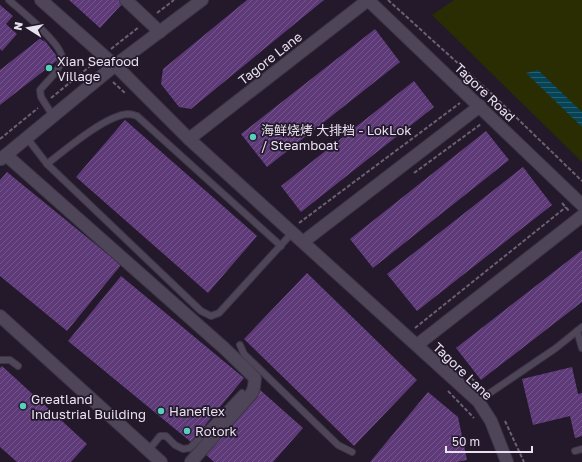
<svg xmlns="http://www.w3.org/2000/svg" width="582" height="462" font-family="'Golos Text','Noto Sans SC',sans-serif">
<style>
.grass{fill:#2a2c02}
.water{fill:url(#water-rules)}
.building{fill:url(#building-hatch)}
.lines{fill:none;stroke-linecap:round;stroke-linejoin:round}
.service-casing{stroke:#3c3543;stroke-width:8}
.minor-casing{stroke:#3c3543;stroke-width:14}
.path{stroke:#6a6171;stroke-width:2;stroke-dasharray:4 2;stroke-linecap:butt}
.service{stroke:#4f4559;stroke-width:6}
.minor{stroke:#4f4559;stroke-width:12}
.poi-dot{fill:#59cebe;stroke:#23192b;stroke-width:1.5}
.labels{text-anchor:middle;stroke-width:3.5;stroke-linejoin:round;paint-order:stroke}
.street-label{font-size:13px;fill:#e8e1ee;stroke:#23192b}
.poi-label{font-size:13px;fill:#e8e1ee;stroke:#23192b;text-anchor:start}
</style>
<defs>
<pattern id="water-rules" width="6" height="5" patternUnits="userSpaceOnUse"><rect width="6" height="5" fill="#054355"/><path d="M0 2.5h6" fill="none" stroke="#295e6e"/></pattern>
<pattern id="building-hatch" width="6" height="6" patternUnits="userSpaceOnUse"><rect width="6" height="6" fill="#5e3a79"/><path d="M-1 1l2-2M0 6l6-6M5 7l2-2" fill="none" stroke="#75568c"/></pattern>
</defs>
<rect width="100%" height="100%" fill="#23192b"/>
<path class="grass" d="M454,0H582V162L432,15Z"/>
<path class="water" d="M538,70L582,112V127L526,73Z"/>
<g class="building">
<path d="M69,0H120L123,3L100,28Z"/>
<path d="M247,0H324L191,109L179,107L161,84L163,69Z"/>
<path d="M0,5L13,16L6,24L17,34L2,51L0,49Z"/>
<path d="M375,29L400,62L267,167L241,134Z"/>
<path d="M42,37L59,59L0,105V70Z"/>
<path d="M414,81L434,107L301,212L281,186Z"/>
<path d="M125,120L257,236L208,293L76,177Z"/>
<path d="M486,131L509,160L373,268L350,239Z"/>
<path d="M523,167L552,205L417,311L387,274Z"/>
<path d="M7,172L121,265L67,331L0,276V180Z"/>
<path d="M582,250V302L481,380L456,348Z"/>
<path d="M307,273L417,380L354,446L244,339Z"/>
<path d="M121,276L244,378L191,442L68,341Z"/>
<path d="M2,366L87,444L71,462H17L0,447V368Z"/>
<path d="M572,367L578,394L582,393V436L575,438L570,416L533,425L522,379Z"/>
<path d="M259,389L303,428L273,462H214L204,453Z"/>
<path d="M428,392L458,417L467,460L457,462H370Z"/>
</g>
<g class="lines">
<g class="service-casing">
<g id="service">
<path d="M9,0C20,10 64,45 62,59C59,72 48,80 40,90L41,97L53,116"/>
<path d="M27,138L47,164L201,311L211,316L219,313L292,233"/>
<path d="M47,164C65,150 106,115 128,114C130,114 134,115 137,116L281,246"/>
<path d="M577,331L582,348"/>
<path d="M240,345L244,354L338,445L352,452"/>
<path d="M0,360H10L18,366"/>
<path d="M478,401L556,348L582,327"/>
<path d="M148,451L160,436H166L175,445L183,449L190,448L242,393"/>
<path d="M575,451L582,449"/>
</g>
</g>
<g class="minor-casing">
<g id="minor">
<path d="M41,0L120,70L189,139L478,401L491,421L507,462"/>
<path d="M126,0L160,32"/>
<path d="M189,139L368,0L582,205"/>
<path d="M6,155L224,348L255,378L254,387L252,393L191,462"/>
<path d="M1,159L114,66L202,0"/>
<path d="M303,242L480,106"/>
<path d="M0,316L161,462"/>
<path d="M417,345L582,216"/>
</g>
</g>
<g class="path">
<path d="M388,0L493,95L582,181"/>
<path d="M157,13L174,0"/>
<path d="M111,49L139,27"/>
<path d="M113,82L126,94"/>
<path d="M51,98L94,63"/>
<path d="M0,139L38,108"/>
<path d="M414,173L481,124"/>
<path d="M562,203L570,212"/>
<path d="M299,223L460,103"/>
<path d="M415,328L566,207"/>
<path d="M471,378L483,388"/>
<path d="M448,391L474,418"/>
<path d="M505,421L524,462"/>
</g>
<use href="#service" class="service"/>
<use href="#minor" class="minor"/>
</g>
<g class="poi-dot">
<circle cx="49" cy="68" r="4"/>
<circle cx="253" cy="137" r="4"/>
<circle cx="23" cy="406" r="4"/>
<circle cx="161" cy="411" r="4"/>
<circle cx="187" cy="431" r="4"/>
</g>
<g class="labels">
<g class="street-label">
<text transform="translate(270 58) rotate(-38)" y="5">Tagore Lane</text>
<text transform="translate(485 92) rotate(44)" y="5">Tagore Road</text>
<text transform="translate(463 371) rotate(44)" y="5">Tagore Lane</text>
</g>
<g class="poi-label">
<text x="57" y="66">Xian Seafood<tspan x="57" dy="15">Village</tspan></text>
<text x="261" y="135">海鲜烧烤 大排档 - LokLok<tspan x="261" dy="15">/ Steamboat</tspan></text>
<text x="31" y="404">Greatland<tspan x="31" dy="15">Industrial Building</tspan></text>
<text x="169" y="416">Haneflex</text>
<text x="195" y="436">Rotork</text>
</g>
</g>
<g transform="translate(28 28) rotate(281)" stroke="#23192b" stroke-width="3" paint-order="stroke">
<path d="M0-3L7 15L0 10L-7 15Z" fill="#e8e1ee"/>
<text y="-6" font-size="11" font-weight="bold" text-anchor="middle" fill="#e8e1ee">N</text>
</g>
<path d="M446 446v6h86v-6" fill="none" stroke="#e8e1ee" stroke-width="2"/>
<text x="452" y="446" font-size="12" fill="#e8e1ee" stroke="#23192b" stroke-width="3" paint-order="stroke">50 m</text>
</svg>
